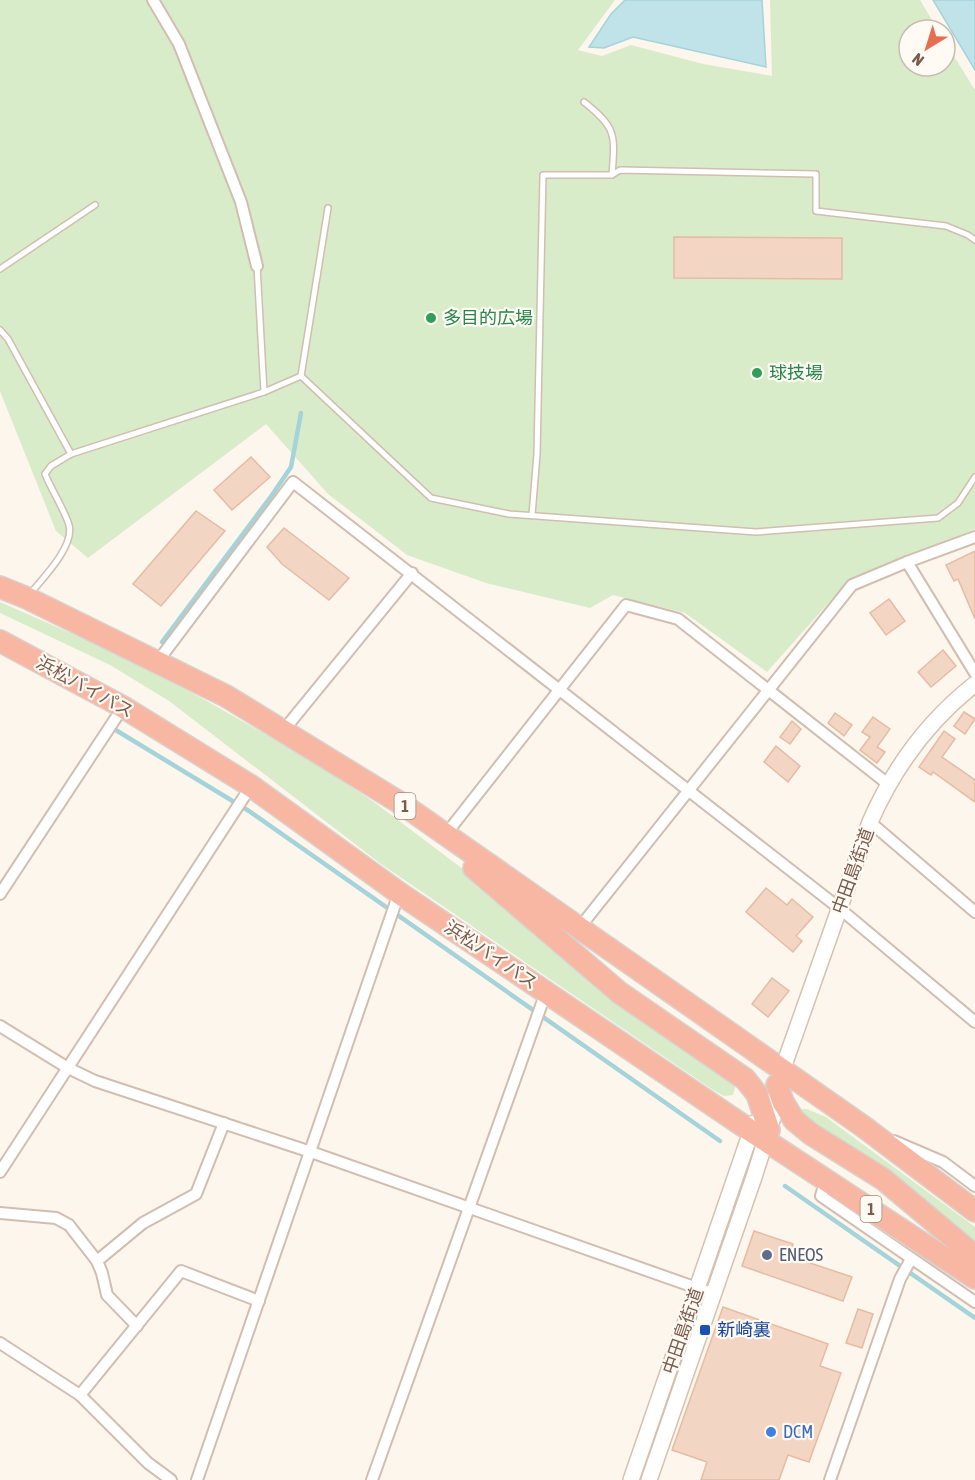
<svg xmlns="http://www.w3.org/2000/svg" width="975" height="1480" font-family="'Asap Condensed','Noto Sans JP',sans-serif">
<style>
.green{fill:#d8ecc9}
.water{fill:#bfe3e8;stroke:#a5d3da;stroke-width:1.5}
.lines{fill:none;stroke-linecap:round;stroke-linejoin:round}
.stream{stroke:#a5d3da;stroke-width:4.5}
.building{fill:#f3d5c3;stroke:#e6bba3;stroke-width:1.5}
.lane-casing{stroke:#d1beb0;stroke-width:8}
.street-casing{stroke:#d1beb0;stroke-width:14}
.secondary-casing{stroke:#d6c0b0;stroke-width:18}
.highway-casing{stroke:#dad1cd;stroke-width:24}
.lane{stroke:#fff;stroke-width:5}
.street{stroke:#fff;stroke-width:10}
.secondary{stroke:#fff;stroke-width:15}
.highway{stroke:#f7b7a3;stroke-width:21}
.leisure-dot{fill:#2e9e5b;stroke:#fffaf3;stroke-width:2}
.service-dot{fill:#5c6f8a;stroke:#fffaf3;stroke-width:2}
.transit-dot{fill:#1a4fb4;stroke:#fffaf3;stroke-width:2}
.shop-dot{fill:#3f7fe0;stroke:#fffaf3;stroke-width:2}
.labels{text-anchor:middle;stroke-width:4.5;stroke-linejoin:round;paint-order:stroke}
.shield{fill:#fffaf3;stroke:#a28b7f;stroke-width:1.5}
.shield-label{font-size:16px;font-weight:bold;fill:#7a5c4d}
.leisure-label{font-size:18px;fill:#27864d;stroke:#fffaf3;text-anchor:start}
.street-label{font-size:18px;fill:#7a5c4d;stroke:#fffaf3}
.service-label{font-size:18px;fill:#4e5e75;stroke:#fffaf3;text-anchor:start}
.transit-label{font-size:18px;fill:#164399;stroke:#fffaf3;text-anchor:start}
.shop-label{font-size:18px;fill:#366cbe;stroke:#fffaf3;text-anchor:start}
</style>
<rect width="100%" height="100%" fill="#fdf6ec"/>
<g class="green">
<path d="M0,0H615L578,50L602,56L631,45L703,64L772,76L770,0H920L938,30H909V66H945V42L975,90V529L848,581L767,672L685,613L613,595L590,608L486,583L407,555L328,494L266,424L88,558L56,531L0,391Z"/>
<path d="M0,602L123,656L198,696L309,759L374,802L504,900L736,1084L733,1095L724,1096L713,1090L381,864L169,701L110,665L0,613Z"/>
<path d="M802,1109H807L826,1117L975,1227V1247L798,1113Z"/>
</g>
<g class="water">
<path d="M625,0H762L766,67L633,37L604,48L589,47L611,14Z"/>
<path d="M933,0H975V70Z"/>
</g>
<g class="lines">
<g class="stream">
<path d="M162,642L272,495L291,467L301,413"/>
<path d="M114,729L249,811L720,1141"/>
<path d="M785,1186L975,1318"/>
</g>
</g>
<g class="building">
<path d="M674,237L842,238V279L674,278Z"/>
<path d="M251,457L270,477L232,510L214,490Z"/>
<path d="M196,511L225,531L161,606L133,584Z"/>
<path d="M284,528L349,578L329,600L282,564L267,547Z"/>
<path d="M975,551V619L958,579L954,581L946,565Z"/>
<path d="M889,599L905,621L886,635L870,613Z"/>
<path d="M943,650L956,666L931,687L918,672Z"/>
<path d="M964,712L975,719L965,734L954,726Z"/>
<path d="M835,713L852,725L844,736L828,723Z"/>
<path d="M873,717L890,729L877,747L885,752L877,763L860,750L870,737L862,732Z"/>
<path d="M792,721L801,729L790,744L780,737Z"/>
<path d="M944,731L955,739L942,757L975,780V802L933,772L931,775L919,767Z"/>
<path d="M776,746L800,766L788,782L764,762Z"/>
<path d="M766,888L787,905L792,899L813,917L796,936L802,941L793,952L746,912Z"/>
<path d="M772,978L789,991L768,1017L752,1004Z"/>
<path d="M754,1231L793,1244L789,1256L852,1277L843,1301L742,1266Z"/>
<path d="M723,1307L828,1344L820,1366L841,1373L809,1462L788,1455L779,1480H701L707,1462L672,1450Z"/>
<path d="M858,1309L873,1314L862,1348L846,1343Z"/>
</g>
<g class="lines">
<g class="lane-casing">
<g id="lane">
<path d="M584,102C617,128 615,135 612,175"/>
<path d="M257,266L264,392"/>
<path d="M0,269L95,205"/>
<path d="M0,330L8,339L71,454"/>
<path d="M301,376L431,498L509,514L756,532L938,518L958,503L975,477"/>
<path d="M301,376L328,208"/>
<path d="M532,515L537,454L543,175H612L620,170L816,174V211L946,226L968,235L975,240"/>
<path d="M30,594C42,579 75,546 69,525C65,511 51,489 45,474L51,466L71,454L264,392L301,376"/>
</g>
</g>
<g class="street-casing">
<g id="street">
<path d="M153,0L179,44L241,202L257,266"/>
<path d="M907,562L975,673"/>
<path d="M158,661L293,482L839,908L975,1022"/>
<path d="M283,731L412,573"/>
<path d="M870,822L975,912"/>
<path d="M446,834L626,605L678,619L888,784"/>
<path d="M0,894L123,707"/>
<path d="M580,927L852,585L907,562L975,537"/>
<path d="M0,1026L68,1068L95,1081L311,1152L714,1294"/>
<path d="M894,1141L943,1162L975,1186"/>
<path d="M0,1172L251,786"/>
<path d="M826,1179L821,1196L975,1302"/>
<path d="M0,1213L56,1218L69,1225L97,1261L102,1273L107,1295L137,1326"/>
<path d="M97,1261L143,1223L196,1194L224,1123"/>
<path d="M0,1343L80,1395L148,1463L171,1480"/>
<path d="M80,1395L181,1271L259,1301"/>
<path d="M197,1480L399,893"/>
<path d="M372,1480L546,992"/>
<path d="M830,1480L900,1279L911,1259"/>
</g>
</g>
<g class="secondary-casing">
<g id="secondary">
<path d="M631,1480L754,1123"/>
<path d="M649,1480L754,1177L775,1111L777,1085L870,822C894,767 928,721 975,684"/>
</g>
</g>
<g class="highway-casing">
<g id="highway">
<path d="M0,587L27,598L226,696L402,804L864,1127L975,1211"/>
<path d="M0,641L123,707L251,786L399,893L751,1131L975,1278"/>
<path d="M474,868L620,993L745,1079L757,1094L769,1130"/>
<path d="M777,1085L783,1102L794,1120L811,1134L883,1179L975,1256"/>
</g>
</g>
<use href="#lane" class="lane"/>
<use href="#street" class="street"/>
<use href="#secondary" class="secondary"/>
<use href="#highway" class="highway"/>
</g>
<g class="leisure-dot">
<circle cx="431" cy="318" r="6"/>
<circle cx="757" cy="373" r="6"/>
</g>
<circle class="service-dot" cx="767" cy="1255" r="6"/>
<rect class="transit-dot" x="699" y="1324" width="12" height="12" rx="3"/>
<circle class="shop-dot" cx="771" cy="1432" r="6"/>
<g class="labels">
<g class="shield">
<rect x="394.5" y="793" width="21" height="26" rx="4.5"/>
<rect x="860.5" y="1196" width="21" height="26" rx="4.5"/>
</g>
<g class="shield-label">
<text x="405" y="812">1</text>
<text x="871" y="1215">1</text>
</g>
<g class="leisure-label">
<text x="443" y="324">多目的広場</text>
<text x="769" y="379">球技場</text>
</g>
<g class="street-label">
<text transform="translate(85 687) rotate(29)" y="6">浜松バイパス</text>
<text transform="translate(853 871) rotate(-70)" y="6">中田島街道</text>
<text transform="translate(491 955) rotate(34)" y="6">浜松バイパス</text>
<text transform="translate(683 1331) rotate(-71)" y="6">中田島街道</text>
</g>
<g class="service-label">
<text x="779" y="1261">ENEOS</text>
</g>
<g class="transit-label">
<text x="717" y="1336">新崎裏</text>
</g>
<g class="shop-label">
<text x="783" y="1438">DCM</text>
</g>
</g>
<g transform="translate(927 48) rotate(218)"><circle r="28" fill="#fffaf3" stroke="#cabbb1" stroke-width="1.5"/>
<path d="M0-4.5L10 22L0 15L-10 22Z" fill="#e76f51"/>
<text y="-9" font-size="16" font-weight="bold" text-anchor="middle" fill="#7a5c4d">N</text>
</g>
</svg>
